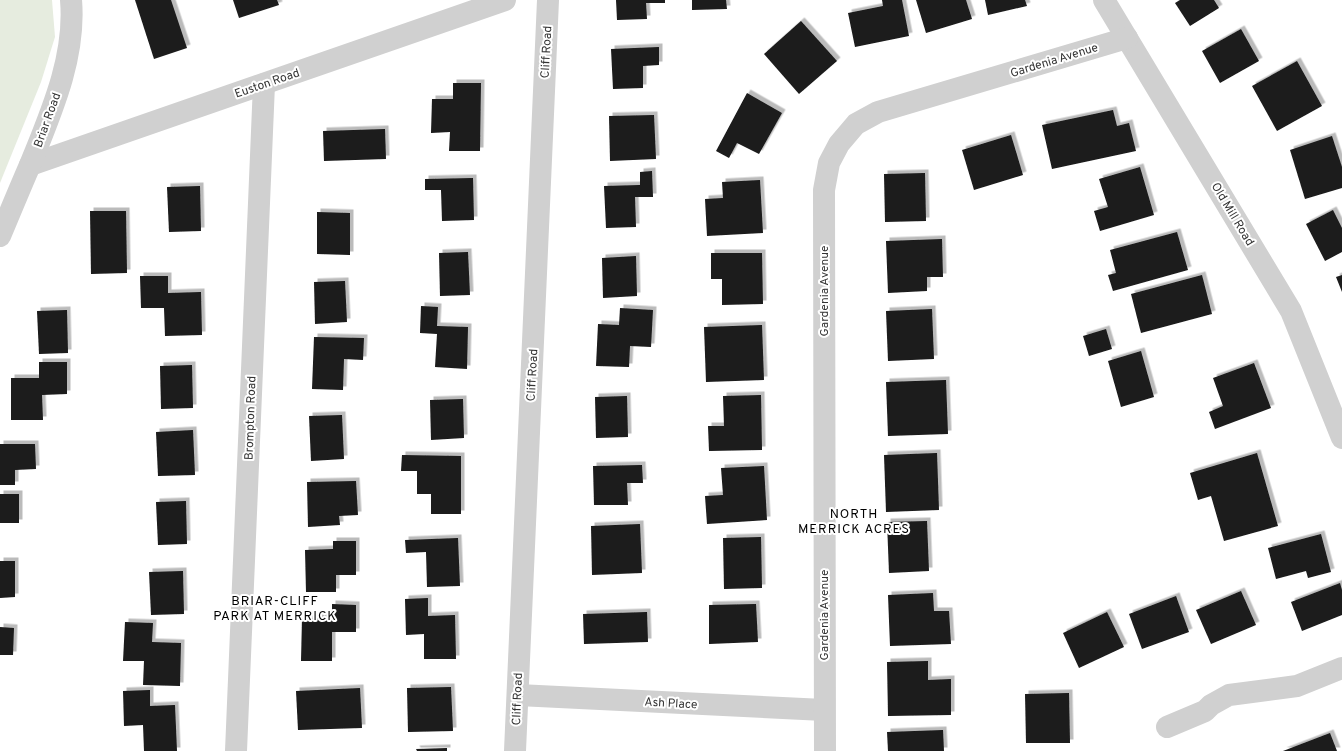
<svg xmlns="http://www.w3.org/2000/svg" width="1342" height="751" font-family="Overpass,sans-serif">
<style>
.green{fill:#e6ecdf}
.building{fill:#1a1a1a;filter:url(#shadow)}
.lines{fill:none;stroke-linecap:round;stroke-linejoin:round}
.minor{stroke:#d0d0d0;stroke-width:22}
.labels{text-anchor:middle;stroke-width:4;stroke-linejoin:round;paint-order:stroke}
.street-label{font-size:12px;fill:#333;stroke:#fff}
.neighbourhood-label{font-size:13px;letter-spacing:1px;fill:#000;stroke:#fff}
</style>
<defs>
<filter id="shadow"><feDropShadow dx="3.5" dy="-3.5" stdDeviation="0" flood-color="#0004"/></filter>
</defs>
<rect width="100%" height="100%" fill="#fff"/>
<path class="green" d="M0,0H52L55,37L41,82L0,183Z"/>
<g class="building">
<path d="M135,0H171L187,48L154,59Z"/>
<path d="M233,0H277L279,5L239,18Z"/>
<path d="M616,0H665V3H646L647,19L617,20Z"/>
<path d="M692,0H726L727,9L692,10Z"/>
<path d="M882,0H902L909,36L855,47L848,13L883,6Z"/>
<path d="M916,0H966L972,19L926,33Z"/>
<path d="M985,0H1025L1027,6L988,15Z"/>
<path d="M1180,0H1214L1219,8L1190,26L1175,3Z"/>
<path d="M801,21L837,61L799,94L764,54Z"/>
<path d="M1241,29L1259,61L1220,83L1202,51Z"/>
<path d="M659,47V65L643,66V88L613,89L611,49Z"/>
<path d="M1297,61L1322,106L1277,131L1252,86Z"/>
<path d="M453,83H481L480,151H449L450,132L431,133L432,99H453Z"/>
<path d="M747,93L782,113L759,154L737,143L729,158L716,151Z"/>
<path d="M1113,110L1117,126L1129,123L1136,151L1052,169L1042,125Z"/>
<path d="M654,115L656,159L610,161L609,116Z"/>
<path d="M385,129L386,159L324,161L323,131Z"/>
<path d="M1011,135L1023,175L974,190L962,150Z"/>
<path d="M1332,136L1342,167V188L1305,199L1290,150Z"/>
<path d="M1140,167L1154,215L1100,231L1094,211L1108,207L1099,179Z"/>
<path d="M652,171L653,197H635L636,227L606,228L604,186L640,185V172Z"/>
<path d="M925,173L926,221L885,222L884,174Z"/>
<path d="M473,178L474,220L442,221L441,190H425V179Z"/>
<path d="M760,180L763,233L707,236L705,199L723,198L722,182Z"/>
<path d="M200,186L201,231L169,232L167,187Z"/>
<path d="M1333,210L1342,228V252L1325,261L1306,224Z"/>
<path d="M90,211H126L127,273L91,274Z"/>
<path d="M317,212L350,213V255L317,254Z"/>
<path d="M1177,232L1188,270L1113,291L1108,275L1116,273L1110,250Z"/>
<path d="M942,239L943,277H927V291L888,293L886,241Z"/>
<path d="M468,252L470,295L440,296L439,253Z"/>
<path d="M711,253H762L763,304L722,305V279H711Z"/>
<path d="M636,256L637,296L603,298L602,258Z"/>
<path d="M1202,275L1212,314L1141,333L1131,294Z"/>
<path d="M1342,275V292L1336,277Z"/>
<path d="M140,276H168V293L201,292L202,335L165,336L164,308H141Z"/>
<path d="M345,281L347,322L315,324L314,282Z"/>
<path d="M421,306L438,307L437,326L468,327L467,369L435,367L437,334L420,333Z"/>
<path d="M620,308L653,310L651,347L630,346L629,367L596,366L598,324L619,325Z"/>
<path d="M932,309L934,359L888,361L886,311Z"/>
<path d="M67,310L68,353L39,354L37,311Z"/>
<path d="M762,325L764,380L706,382L704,327Z"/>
<path d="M1106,329L1112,349L1089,356L1083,336Z"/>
<path d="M314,337L364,338L363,360L344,359L343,390L312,389Z"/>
<path d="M1141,351L1154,397L1121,407L1108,361Z"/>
<path d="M39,362H67V394L42,395L43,420H11V378H39Z"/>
<path d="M1254,363L1271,408L1215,429L1209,412L1223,406L1213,378Z"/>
<path d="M192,365L193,408L161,409L160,366Z"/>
<path d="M946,380L948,434L888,436L886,382Z"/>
<path d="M761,395L762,450L709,451L708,426H724L723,396Z"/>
<path d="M627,396L628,437L596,438L595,397Z"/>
<path d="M463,399L464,438L431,440L430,400Z"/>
<path d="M342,415L344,459L311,461L309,416Z"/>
<path d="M193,430L195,475L158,476L156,432Z"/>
<path d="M0,444H35L36,469L15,470V485H0Z"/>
<path d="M937,453L939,510L886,512L884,455Z"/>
<path d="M1257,453L1278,526L1224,541L1211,496L1198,500L1190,473Z"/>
<path d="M402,455L461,456V514H431V494H417V471H401Z"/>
<path d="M642,465L643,483H627L628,505H594L593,466Z"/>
<path d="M764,466L767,520L707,524L705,496L723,495L721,468Z"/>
<path d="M356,481L358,515L339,516L340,525L308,527L307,482Z"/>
<rect x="0" y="494" width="19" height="29"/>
<path d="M186,501L187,544L158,545L156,502Z"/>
<path d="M927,521L929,571L889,573L887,522Z"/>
<path d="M640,524L642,573L592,575L591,526Z"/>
<path d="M1321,534L1331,572L1308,578L1306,571L1276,579L1268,548Z"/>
<path d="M761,537L762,588L724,589L723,538Z"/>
<path d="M458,538L460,586L427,587L426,552L406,553L405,540Z"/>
<path d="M333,541H356V575H336V592H306L305,550L333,549Z"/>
<path d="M0,561H15V597L0,598Z"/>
<path d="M183,571L184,614L151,615L149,572Z"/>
<path d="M1340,583L1342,590V615L1302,631L1291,602Z"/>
<path d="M1241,591L1256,625L1211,644L1196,610Z"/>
<path d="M933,593L934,611H949L951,644L890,646L888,595Z"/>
<path d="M1176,596L1189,632L1142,649L1129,614Z"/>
<path d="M428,598V616L455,615L456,659H424V634L406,635L405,599Z"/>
<path d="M332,604L356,605V632H332V661H301L302,618H332Z"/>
<path d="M756,604L758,642L709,644V605Z"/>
<path d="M647,612L648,642L584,644L583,614Z"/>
<path d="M1107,612L1124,647L1079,668L1063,633Z"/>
<path d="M125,622L153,623L152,642L181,643L180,686L143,685L144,661H123Z"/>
<path d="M0,627L14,628L13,655H0Z"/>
<path d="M928,661V680L951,679V715L888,716L887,662Z"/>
<path d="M451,687L453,731L408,732L407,688Z"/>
<path d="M360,688L362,728L298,730L296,691Z"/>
<path d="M150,690V706L175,705L177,751H144L143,725L124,726L123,691Z"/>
<path d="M1069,693L1070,743H1026L1025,694Z"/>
<path d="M943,730L944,751H888L887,732Z"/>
<path d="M1330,733L1337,751H1283Z"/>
<path d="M447,748V751H417L416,749Z"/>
</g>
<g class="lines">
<g class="minor">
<path d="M1104,0L1291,311L1342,438"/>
<path d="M30,165L505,0"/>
<path d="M0,236C10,212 20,188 30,165C51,113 76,57 71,0"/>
<path d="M518,695L824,710"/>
<path d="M1167,727L1205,711L1211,705L1229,695L1297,686L1342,668"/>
<path d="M236,751L264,84"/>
<path d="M515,751L548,0"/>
<path d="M825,751L824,190L829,163L839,144L856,124L878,112L1127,38"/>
</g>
</g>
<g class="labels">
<g class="street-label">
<text transform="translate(546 52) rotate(-87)" y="4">Cliff Road</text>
<text transform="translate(1054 60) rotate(-17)" y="4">Gardenia Avenue</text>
<text transform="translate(267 83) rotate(-19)" y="4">Euston Road</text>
<text transform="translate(47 120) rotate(-70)" y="4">Briar Road</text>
<text transform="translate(1233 214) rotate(59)" y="4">Old Mill Road</text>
<text transform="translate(824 291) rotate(-90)" y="4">Gardenia Avenue</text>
<text transform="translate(532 375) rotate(-87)" y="4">Cliff Road</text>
<text transform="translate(250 418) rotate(-88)" y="4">Brompton Road</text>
<text transform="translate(824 615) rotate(-90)" y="4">Gardenia Avenue</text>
<text transform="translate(517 699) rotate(-88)" y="4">Cliff Road</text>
<text transform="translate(671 703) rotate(3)" y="4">Ash Place</text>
</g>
<g class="neighbourhood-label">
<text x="854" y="518">NORTH<tspan x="854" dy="15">MERRICK ACRES</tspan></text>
<text x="275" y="605">BRIAR-CLIFF<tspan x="275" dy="15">PARK AT MERRICK</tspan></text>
</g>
</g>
</svg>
